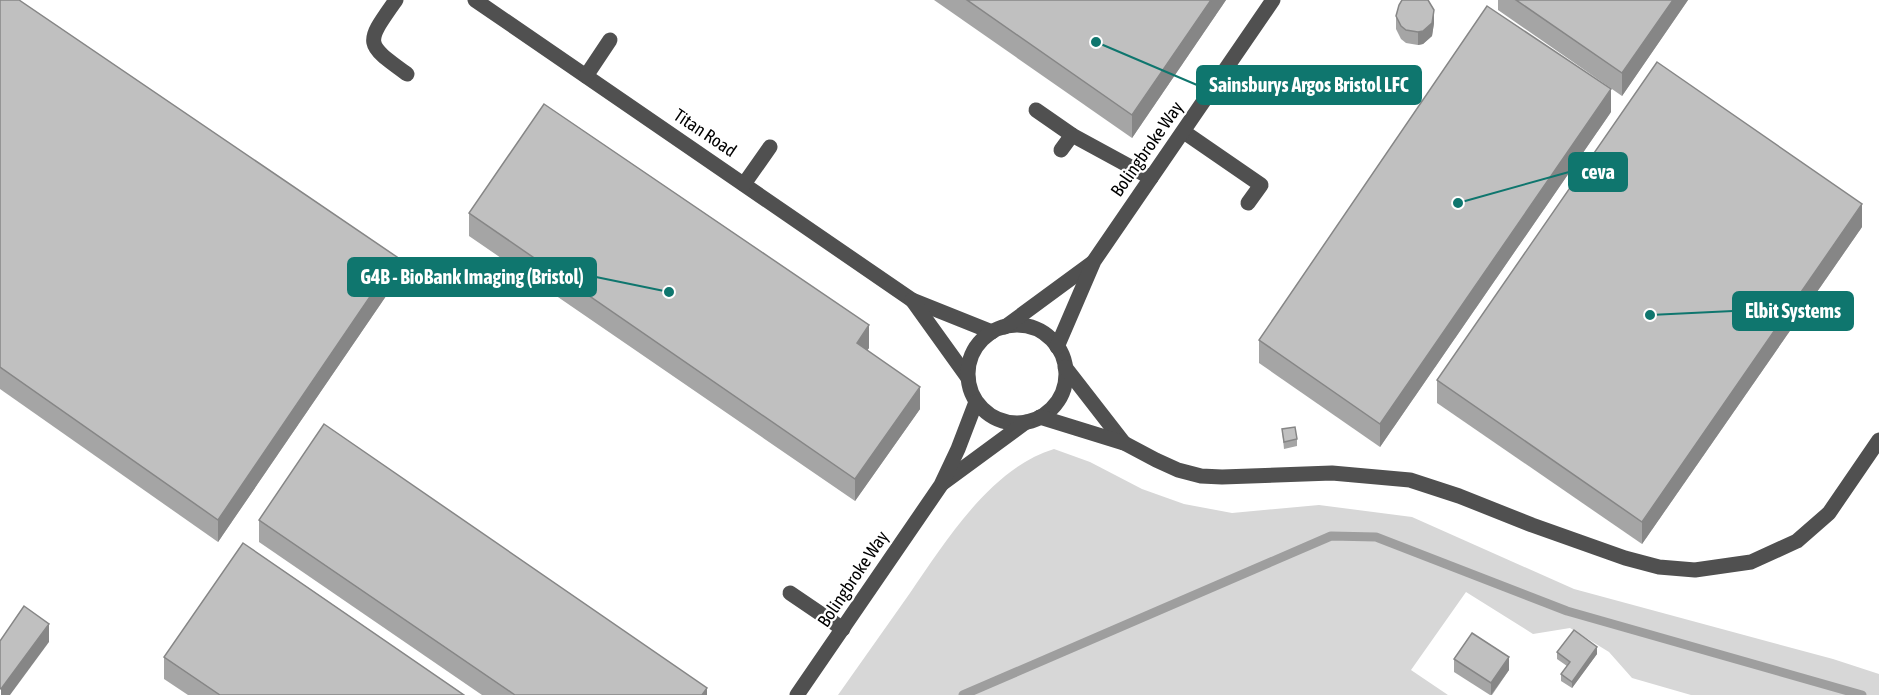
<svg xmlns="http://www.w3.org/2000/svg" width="1879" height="695" font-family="'Asap Condensed',sans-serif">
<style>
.green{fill:#d7d7d7}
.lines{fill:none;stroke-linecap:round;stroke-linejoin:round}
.stream{stroke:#9e9e9e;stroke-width:9}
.minor{stroke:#505050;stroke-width:15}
.wall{fill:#a5a5a5}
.shaded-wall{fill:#868686}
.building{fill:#c0c0c0;stroke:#868686;stroke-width:1.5}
.labels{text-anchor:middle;stroke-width:4.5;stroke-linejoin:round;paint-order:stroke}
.street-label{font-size:18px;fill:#000;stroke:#fff}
.leader{fill:none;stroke:#0f766e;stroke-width:2}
.callout-dot{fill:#0f766e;stroke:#fff;stroke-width:2}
.callout{fill:#0f766e;stroke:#0f766e;stroke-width:2}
.callout-label{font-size:20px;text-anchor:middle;font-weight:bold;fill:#fff}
</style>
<rect width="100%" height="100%" fill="#fff"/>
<path class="green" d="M1054,449L1090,462L1142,489L1184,504L1232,513L1319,505L1412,517L1574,589L1833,659L1879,674V695H1691L1632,678L1609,652L1570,628L1533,634L1466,592L1411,670L1448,695H838C862,661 886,627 910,593C945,542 991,468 1054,449Z"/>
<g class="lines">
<path class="stream" d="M963,695L1331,536L1376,537L1567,611L1862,695"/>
<g class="minor">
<path d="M396,0C365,44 364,43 407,74"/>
<path d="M475,0L912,300L992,332"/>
<path d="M586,76L610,40"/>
<path d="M1036,110L1072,135"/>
<path d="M1184,132L1261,185L1248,203"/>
<path d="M1061,150L1072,135L1151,178"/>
<path d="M744,184L770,147"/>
<path d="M912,300L968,378"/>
<circle cx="1017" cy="374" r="49"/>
<path d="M1005,327L1092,263"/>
<path d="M1057,347L1094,261L1273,0"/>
<path d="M1065,367L1124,443"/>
<path d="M1040,417L1124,443L1156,460L1178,470L1201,476L1222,477L1332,473L1410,480L1459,496L1532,525L1625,558L1659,567L1695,570L1751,562L1797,541L1829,513L1879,440"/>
<path d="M943,483L1026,422"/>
<path d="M790,593L843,629"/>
<path d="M797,695L941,485L958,449L976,402"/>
</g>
</g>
<g class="wall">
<path d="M0,0L397,280L218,542L0,389Z"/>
<path d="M934,0H1226L1132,138Z"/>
<path d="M1498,0H1688L1622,96L1498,10Z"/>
<path d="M1396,16L1434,23L1432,36L1423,44L1418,45L1406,43L1401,39L1396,29Z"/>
<path d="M1611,112L1380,447L1259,363V340Z"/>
<path d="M469,213L869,348L867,350L920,409L855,501L469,236Z"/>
<path d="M1862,227L1642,544L1437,403V380Z"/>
<path d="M1282,429L1297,439V446L1284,449Z"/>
<path d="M259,520L707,695H482L259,542Z"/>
<path d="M1557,652L1597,654L1572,688L1561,681V674L1567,666L1557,659Z"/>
<path d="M164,657L464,695H188L164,679Z"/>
<path d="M1454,659L1509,670L1492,695H1490L1454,672Z"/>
</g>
<g class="shaded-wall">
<path d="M1211,0H1226L1132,138V115Z"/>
<path d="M1673,0H1688L1622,96V73Z"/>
<path d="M1434,10V23L1432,36L1423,44L1418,45V32Z"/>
<path d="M1611,89V112L1380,447V424Z"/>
<path d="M1862,204V227L1642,544V522Z"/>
<path d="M397,257V280L218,542V520Z"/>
<path d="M869,325V348L857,365V343Z"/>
<path d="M920,387V409L855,501V479Z"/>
<path d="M49,624V642L10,695H1V689Z"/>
<path d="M1597,647V654L1572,688V682Z"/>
<path d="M1509,657V670L1491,695V683Z"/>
<path d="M707,688V695H702Z"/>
</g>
<g class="building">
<path d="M0,0H19L397,257L218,520L0,367Z"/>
<path d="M967,0H1211L1132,115Z"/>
<path d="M1402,0H1428L1434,10L1432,23L1423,31L1418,32L1406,30L1401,26L1396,16L1399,5Z"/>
<path d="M1516,0H1673L1622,73Z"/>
<path d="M1487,6L1611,89L1380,424L1259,340Z"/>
<path d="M1657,62L1862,204L1642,522L1437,380Z"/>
<path d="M544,104L869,325L857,343L920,387L855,479L469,213Z"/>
<path d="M324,424L707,688L702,695H515L259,520Z"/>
<path d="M1295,427L1297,439L1284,442L1282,429Z"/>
<path d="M243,543L464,695H220L164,657Z"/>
<path d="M24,606L49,624L1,689L0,688V641Z"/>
<path d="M1574,630L1597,647L1572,682L1561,674L1570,662L1557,652Z"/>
<path d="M1472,633L1509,657L1491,683L1454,659Z"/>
</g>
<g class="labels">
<g class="street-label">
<text transform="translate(705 133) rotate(34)" y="6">Titan Road</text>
<text transform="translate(1147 149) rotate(-55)" y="6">Bolingbroke Way</text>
<text transform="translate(853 579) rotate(-56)" y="6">Bolingbroke Way</text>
</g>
</g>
<path class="leader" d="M1096 42L1197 85M1458 203L1569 172M669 292L596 277M1650 315L1733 311"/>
<g class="callout-dot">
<circle cx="1096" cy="42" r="6"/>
<circle cx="1458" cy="203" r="6"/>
<circle cx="669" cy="292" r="6"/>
<circle cx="1650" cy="315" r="6"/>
</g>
<g class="callout">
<rect x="1197" y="66" width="224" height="38" rx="6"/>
<rect x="1569" y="153" width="58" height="38" rx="6"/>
<rect x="348" y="258" width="248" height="38" rx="6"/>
<rect x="1733" y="292" width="120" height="38" rx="6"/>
</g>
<g class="callout-label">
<text x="1309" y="92">Sainsburys Argos Bristol LFC</text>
<text x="1598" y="179">ceva</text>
<text x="472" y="284">G4B - BioBank Imaging (Bristol)</text>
<text x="1793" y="318">Elbit Systems</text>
</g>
</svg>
